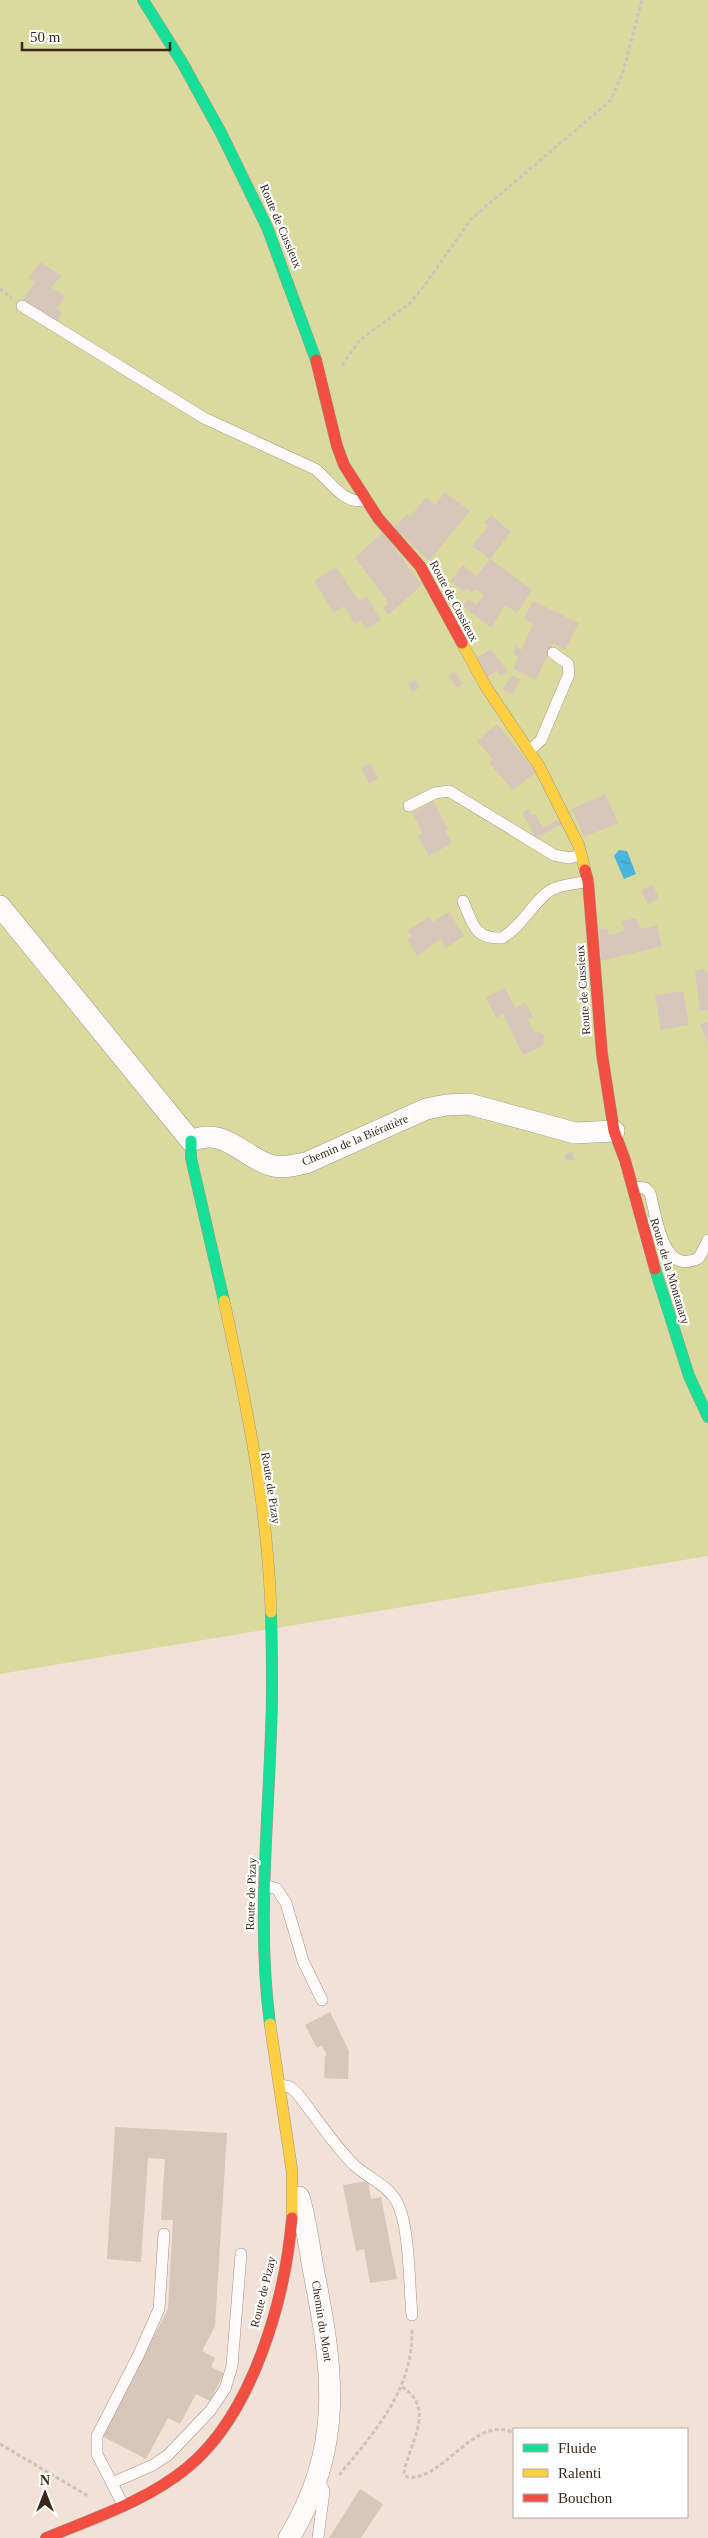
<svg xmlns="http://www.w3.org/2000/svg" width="708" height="2538" font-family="Georgia,serif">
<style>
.grass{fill:#dbda9e}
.water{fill:url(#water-ripples)}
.building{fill:#d7c6ba}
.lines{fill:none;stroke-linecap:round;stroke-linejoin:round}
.lane-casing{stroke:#a6958a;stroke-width:12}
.street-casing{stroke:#a6958a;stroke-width:22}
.fast-casing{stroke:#a6958a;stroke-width:12}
.slow-casing{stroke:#a6958a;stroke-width:12}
.jam-casing{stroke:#a6958a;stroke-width:12}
.path{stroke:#ccc4bf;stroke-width:3;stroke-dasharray:4 2.5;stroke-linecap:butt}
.lane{stroke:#fdfaf9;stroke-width:11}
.street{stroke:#fdfaf9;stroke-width:21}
.fast{stroke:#16e098;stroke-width:11}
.slow{stroke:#ffcf43;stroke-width:11}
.jam{stroke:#f24e42;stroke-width:11}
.labels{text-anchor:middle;stroke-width:4.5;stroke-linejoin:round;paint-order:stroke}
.street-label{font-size:12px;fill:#3b2719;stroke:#fff}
</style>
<defs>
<pattern id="water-ripples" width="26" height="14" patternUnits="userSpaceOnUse" patternTransform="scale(1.25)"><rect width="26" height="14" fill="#49b4dc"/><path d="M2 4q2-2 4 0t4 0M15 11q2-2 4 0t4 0" fill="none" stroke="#3e92b2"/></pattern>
</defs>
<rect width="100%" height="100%" fill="#f2e1d6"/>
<path class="grass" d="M0,0H708V1556L0,1674Z"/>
<path class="water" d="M619,850L627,851L636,874L624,879L614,856Z"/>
<g class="building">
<path d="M40,262L62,276L51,287L65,296L57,309L62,313L56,323L22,301L35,282L29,278Z"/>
<path d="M445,492L470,511L429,561L394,527L407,514L410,517L426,497L435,505Z"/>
<path d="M491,515L511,532L490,559L472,546L488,526L484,523Z"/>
<path d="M383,532L422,585L388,615L383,608L389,603L355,558Z"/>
<path d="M490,559L532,590L517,613L505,605L491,628L463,606L469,599L476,605L484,595L477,589L471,592L467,588L464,592L450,581L463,565L476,576Z"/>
<path d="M336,567L359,601L367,596L381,620L366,629L361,620L355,624L344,606L334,613L314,581Z"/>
<path d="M533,601L579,623L565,650L553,643L536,680L514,669L518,657L513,653L516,646L521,650L533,624L524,618Z"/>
<path d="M491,649L508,672L500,676L497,671L487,677L475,659Z"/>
<path d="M454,672L463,683L458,688L448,676Z"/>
<path d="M512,675L521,680L512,694L503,689Z"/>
<path d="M415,680L420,687L413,692L408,684Z"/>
<path d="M497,724L536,772L513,790L489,763L493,759L477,741Z"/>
<path d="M370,763L378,779L369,783L361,768Z"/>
<path d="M605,794L618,823L584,837L572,809Z"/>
<path d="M433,801L448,829L445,830L452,843L429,856L418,836L423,833L412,813Z"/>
<path d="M529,809L532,815L535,814L543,828L560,819L562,824L536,838L522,813Z"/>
<path d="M653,885L659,898L648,905L641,890Z"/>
<path d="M449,912L464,936L446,948L441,939L417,956L407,939L412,937L408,930L429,917L432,922Z"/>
<path d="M636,918L640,929L657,925L662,946L601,961L599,930L607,928L609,935L625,931L621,921Z"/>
<path d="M704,969L708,974V1010L700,1011L695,971Z"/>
<path d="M505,988L515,1008L526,1003L533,1017L528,1019L533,1031L541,1033L544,1036L543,1046L523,1055L503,1014L496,1018L486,997Z"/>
<path d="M683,991L689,1025L661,1030L655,995Z"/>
<path d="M708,1022V1043L700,1024Z"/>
<path d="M573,1152L574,1160L566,1161L565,1154Z"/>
<path d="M330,2012L349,2051L348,2079L324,2078L325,2056L327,2055L322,2045L317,2048L305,2025Z"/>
<path d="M115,2127L227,2133L215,2326L202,2351L215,2358L211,2367L224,2373L210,2401L196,2394L180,2424L168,2418L146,2459L102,2436L168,2309L173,2220H161L165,2159L148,2158L141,2262L107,2259Z"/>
<path d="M368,2181L371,2199L381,2197L397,2279L370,2283L364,2249L356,2251L343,2185Z"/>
<path d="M360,2489L383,2504L361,2538H329Z"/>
</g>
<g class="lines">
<g class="lane-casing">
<g id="lane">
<path d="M22,306L204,418L315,469C329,479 343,505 364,500"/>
<path d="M529,751L541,740L569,674L568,664L553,653"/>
<path d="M409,806L435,793L449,791L554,855L569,858L581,855"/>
<path d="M463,901C473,924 474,939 502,938C523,926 536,897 553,889C563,884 577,884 588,881"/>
<path d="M633,1187L645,1188L650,1193C657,1218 662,1276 699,1258L708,1240"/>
<path d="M264,1885L277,1889L286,1903L303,1961L322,2000"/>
<path d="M280,2085L290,2087L297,2093C316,2117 333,2144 354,2165C368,2178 388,2185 397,2202C410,2227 409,2286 412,2315"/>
<path d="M316,2482L321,2484L324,2491L318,2538"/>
<path d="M112,2483L153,2465L168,2455L210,2411L225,2389L232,2366L241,2254"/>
<path d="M123,2505L97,2454V2436L139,2354L159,2309L164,2234"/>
</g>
</g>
<g class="street-casing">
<g id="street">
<path d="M0,906L191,1141C223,1126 242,1156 270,1165C282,1169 294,1165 306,1163L426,1109L446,1105L469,1104L575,1133L614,1131"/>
<path d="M289,2538C345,2447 333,2368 313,2268C309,2245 306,2220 299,2197"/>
</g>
</g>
<g class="fast-casing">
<g id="fast">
<path d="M143,0L183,64L221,133L267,227L316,360"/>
<path d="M191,1141V1158L224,1301"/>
<path d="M655,1269L689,1376L708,1417"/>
<path d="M270,2024C257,1926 268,1829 271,1731C273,1691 272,1652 271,1612"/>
</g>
</g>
<g class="slow-casing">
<g id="slow">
<path d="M462,643L486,687L539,766L579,846L585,870"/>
<path d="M224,1301C246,1402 268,1508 271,1612"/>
<path d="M270,2024L292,2171V2218"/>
</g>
</g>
<g class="jam-casing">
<g id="jam">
<path d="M316,360L337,446L344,465L378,518L420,566L462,643"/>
<path d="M585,870L588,881L602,1054L614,1131L625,1160L655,1269"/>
<path d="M46,2538C94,2518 147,2501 188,2467C253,2413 285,2300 292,2218"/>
</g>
</g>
<g class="path">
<path d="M0,289L12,298"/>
<path d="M342,365L360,340L410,303L425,285L471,219L610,101L623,72L642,0"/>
<path d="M402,2387C437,2409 409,2442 404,2473L407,2477C442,2483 475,2413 514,2433"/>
<path d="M0,2444L88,2496"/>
<path d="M339,2475C376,2431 414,2388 412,2328"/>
</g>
<use href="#lane" class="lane"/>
<use href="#street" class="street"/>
<use href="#fast" class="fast"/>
<use href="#slow" class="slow"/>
<use href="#jam" class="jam"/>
</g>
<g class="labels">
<g class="street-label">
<text transform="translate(281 226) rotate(67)" y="4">Route de Cussieux</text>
<text transform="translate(454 601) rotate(62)" y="4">Route de Cussieux</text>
<text transform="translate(583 990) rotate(-94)" y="4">Route de Cussieux</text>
<text transform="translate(355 1140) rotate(-23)" y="4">Chemin de la Biératière</text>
<text transform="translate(670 1271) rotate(73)" y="4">Route de la Montanary</text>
<text transform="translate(271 1488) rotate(81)" y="4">Route de Pizay</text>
<text transform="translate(251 1894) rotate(-88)" y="4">Route de Pizay</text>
<text transform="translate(263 2292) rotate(-76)" y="4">Route de Pizay</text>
<text transform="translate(322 2321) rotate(81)" y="4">Chemin du Mont</text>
</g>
</g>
<rect x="513" y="2428" width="175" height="90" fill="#ffffff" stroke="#b1a9a3"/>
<rect x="523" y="2444" width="25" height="8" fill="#16e098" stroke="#b1a9a3"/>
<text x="558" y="2453" font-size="15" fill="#3b2719">Fluide</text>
<rect x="523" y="2469" width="25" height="8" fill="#ffcf43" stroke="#b1a9a3"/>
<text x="558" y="2478" font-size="15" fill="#3b2719">Ralenti</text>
<rect x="523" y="2494" width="25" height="8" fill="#f24e42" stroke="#b1a9a3"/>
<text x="558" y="2503" font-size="15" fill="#3b2719">Bouchon</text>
<g transform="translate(45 2493)" stroke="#ffffff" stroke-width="4" paint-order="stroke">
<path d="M0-4L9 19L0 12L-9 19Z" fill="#3b2719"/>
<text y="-8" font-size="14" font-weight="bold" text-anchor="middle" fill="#3b2719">N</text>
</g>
<path d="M22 42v8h148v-8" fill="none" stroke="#3b2719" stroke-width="2.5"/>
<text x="30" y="42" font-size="15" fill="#3b2719" stroke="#ffffff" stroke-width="4" paint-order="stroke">50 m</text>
</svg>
